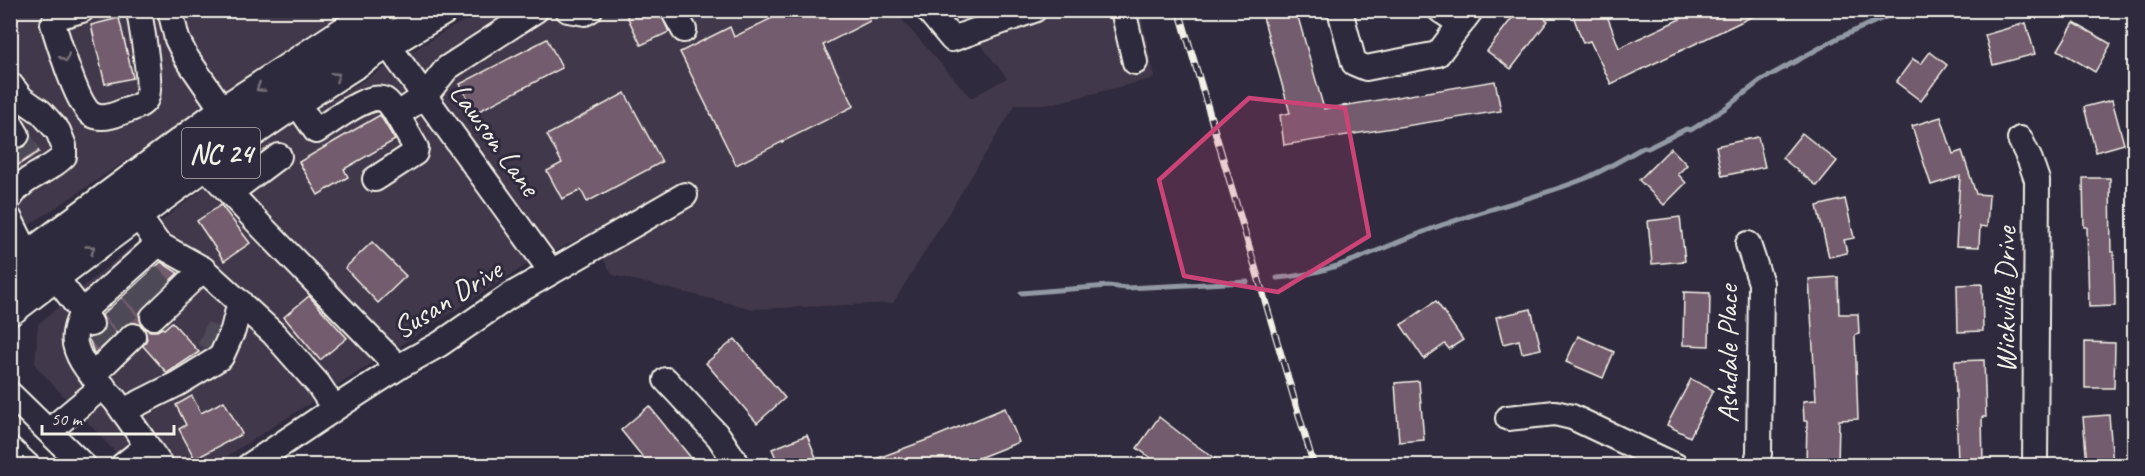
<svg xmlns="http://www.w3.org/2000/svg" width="2145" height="476" font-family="Caveat,sans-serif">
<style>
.built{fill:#43394b}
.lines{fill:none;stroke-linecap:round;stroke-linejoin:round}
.stream{stroke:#9299a5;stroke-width:5}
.building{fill:#735b6d;stroke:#f4f1e8;stroke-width:1.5}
.minor-tunnel{stroke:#4d4857;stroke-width:24;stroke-dasharray:24 12;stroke-linecap:butt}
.minor-casing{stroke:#f4f1e8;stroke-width:28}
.major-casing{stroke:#f4f1e8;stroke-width:36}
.minor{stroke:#2f2a3d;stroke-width:24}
.major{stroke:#2f2a3d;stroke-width:32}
.rail-casing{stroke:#f4f1e8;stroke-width:7}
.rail{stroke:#2f2a3d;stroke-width:4.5;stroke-dasharray:14;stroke-linecap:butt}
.oneway{stroke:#747079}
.marked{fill:#cc4377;fill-opacity:0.2;stroke:#cc4377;stroke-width:4.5;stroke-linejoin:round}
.labels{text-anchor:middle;stroke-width:6;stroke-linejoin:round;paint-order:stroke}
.shield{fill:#2f2a3d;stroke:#b9b5b5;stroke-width:1.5}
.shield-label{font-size:28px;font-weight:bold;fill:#f4f1e8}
.street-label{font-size:30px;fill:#f4f1e8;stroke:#2f2a3d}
</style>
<rect width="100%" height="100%" fill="#2f2a3d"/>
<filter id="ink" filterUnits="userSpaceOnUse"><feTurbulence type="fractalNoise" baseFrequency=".0167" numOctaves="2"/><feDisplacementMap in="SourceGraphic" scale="12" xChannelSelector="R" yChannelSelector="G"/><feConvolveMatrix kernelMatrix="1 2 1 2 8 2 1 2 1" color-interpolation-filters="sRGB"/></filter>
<g filter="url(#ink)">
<g class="built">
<path d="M11,11H353L11,237Z"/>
<path d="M485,11H894L971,98L1007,78L954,11H1140L1155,78L1051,104H1016L893,303L753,309L613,275L588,234L523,267L213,465H127L35,365L38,324L179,207L283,129L449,29Z"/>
</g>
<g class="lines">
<g class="stream">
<path d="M1277,278C1338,274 1389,243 1445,224C1491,208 1538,197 1584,179C1605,170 1624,158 1644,147L1648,148L1686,129L1691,130L1724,109L1760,81L1836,39L1890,15L1894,10"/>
<path d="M1021,293L1108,286L1127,288L1247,282"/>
</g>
</g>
<g class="building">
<path d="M634,10H659L669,32L641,45L626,14Z"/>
<path d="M788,10H865L870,21L823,45L854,106L736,165L680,52L730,27L734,37Z"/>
<path d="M1261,10H1296L1324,109L1495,81L1501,111L1284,145L1280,115L1290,113Z"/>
<path d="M1518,10H1534L1548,21L1511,69L1487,51Z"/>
<path d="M1571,10H1605L1619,48L1699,10H1766L1611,84L1590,41L1583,43Z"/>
<path d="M119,18L133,78L105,84L91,25Z"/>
<path d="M2026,23L2035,54L1993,65L1985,35Z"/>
<path d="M2074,23L2111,44L2095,72L2058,50Z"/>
<path d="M547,39L562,68L475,113L460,84Z"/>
<path d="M1930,52L1947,65L1921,101L1896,82L1913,59L1921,64Z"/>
<path d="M625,93L662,162L587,202L581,190L562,199L547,171L562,163L547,135Z"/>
<path d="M2112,100L2124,144L2096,152L2084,107Z"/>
<path d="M380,115L395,140L344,169L348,177L318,195L299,162Z"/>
<path d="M1941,117L1953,154L1962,151L1976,194L1989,195L1987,227L1980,226L1979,247L1956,246L1960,176L1931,185L1912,126Z"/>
<path d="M1802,133L1837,161L1817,186L1782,158Z"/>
<path d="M1758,137L1765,167L1722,176L1716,146Z"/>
<path d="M30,138L39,152L10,170V148L18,149L24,148Z"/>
<path d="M1671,148L1687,165L1678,174L1686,183L1664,205L1639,180Z"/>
<path d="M2083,178H2110L2111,252H2114L2115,306L2089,307L2087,227H2084Z"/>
<path d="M1845,199L1854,238L1844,240L1847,253L1829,257L1817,206Z"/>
<path d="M221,205L250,243L224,261L197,221Z"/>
<path d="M1680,217L1685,261L1652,264L1648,221Z"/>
<path d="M372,242L406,276L378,303L345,268Z"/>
<path d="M161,262L178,273L143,307L139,314L142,325L130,322L124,325L94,354L89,338L99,336L104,330L105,323L102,315Z"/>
<path d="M1838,277L1839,314H1858L1859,334L1855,335L1858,419L1839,420L1838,465H1806L1807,421H1804L1803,401L1816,400L1809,279Z"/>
<path d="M1982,284L1983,331L1958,332L1957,285Z"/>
<path d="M1684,292L1710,293L1709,346L1683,345Z"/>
<path d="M309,296L347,338L320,360L284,317Z"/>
<path d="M1436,301L1463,340L1449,349L1445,344L1424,359L1401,325Z"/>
<path d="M1531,309L1541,349L1522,353L1519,340L1503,344L1496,317Z"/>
<path d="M172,322L199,352L167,373L143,346L147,339L144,328L150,331H157L162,328L164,329Z"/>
<path d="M1578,336L1614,352L1603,378L1566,362Z"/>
<path d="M735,339L785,398L757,423L706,363Z"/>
<path d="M2085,342L2115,343L2114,388H2085Z"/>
<path d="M1984,360L1986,417H1982L1983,465H1958L1955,361Z"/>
<path d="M1691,379L1713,390L1690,437L1667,425Z"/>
<path d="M1419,381L1424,440L1399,442L1395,383Z"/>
<path d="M192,396L201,413L224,401L242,434L195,459L179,429L186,425L176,405Z"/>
<path d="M649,406L674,437L697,465H649L621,430Z"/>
<path d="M1005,408L1019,442L961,465H862V464L932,438Z"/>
<path d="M2109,415L2113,465H2087L2083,417Z"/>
<path d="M1159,417L1190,441L1224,465H1161L1137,448Z"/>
<path d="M807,435L819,465H779L772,449Z"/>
</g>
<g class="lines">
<g class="minor-tunnel">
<path d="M17,135L31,157"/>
<path d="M148,274L163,290"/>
<path d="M132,289L147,305"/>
<path d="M112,307L136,333"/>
<path d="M92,324L108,343"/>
<path d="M209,349L220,323"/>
</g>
<g class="minor-casing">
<g id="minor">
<path d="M82,10L57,17L53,24C59,43 77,104 91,114C100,120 113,116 122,112C130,109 141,107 146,99C153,87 142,32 140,16L138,10"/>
<path d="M170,10L177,39L186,57L224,112"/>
<path d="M568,10L585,13L590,10"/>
<path d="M673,10L684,30"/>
<path d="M928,10L952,39L1034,10"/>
<path d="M1123,10L1135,62"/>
<path d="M1340,10L1354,63L1366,68L1438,54L1471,10"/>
<path d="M1440,10L1461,24"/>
<path d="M387,44L551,271"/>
<path d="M10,84L22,99L41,112L58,131L64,146V156C48,173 23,176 10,198"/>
<path d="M296,102L316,131C330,123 369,91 385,100C390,103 394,110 397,115L425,96L447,68L536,10"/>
<path d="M10,123L17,135"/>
<path d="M2020,139L2030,160L2037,180L2035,466"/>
<path d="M205,164L216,178L263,228L398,367"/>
<path d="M375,179L415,153L416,148L397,115"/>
<path d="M231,192L279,156"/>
<path d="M10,219L29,257"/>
<path d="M158,244L203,269L274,334L318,384L334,408"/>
<path d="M1748,244L1761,283L1759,453L1756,466"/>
<path d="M54,275L82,312C78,322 73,332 75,344C80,367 100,383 115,400C126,415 137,430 147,446"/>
<path d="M153,317L203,269"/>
<path d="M91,324L82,312L158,244L137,214"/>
<path d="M93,375L133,336"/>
<path d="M666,380L719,437L738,466"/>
<path d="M10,394L84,466"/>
<path d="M123,411L177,384L221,357L233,330L240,302"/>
<path d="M1508,418L1555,413L1572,417L1676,466"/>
<path d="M49,431L103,386"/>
<path d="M10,449L28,466"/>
<path d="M122,466L147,446L161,466"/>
<path d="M249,466L346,401L402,365L440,344L508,297L685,195"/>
</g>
</g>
<g class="major-casing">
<g id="major">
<path d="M10,271L224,112L380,10"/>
<path d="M10,309C149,203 290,97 441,10"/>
</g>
</g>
<use href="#minor" class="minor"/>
<use href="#major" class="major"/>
<g class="rail-casing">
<path id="rail" d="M1179,10L1314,466"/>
</g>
<use href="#rail" class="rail"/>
</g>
<defs><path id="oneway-chevron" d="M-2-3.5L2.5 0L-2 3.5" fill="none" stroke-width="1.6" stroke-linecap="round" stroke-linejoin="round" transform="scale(1.5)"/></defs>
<g class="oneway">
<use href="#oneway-chevron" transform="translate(65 58) rotate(70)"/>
<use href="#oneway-chevron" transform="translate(336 76) rotate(-33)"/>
<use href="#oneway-chevron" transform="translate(260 88) rotate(147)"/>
<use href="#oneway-chevron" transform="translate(91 249) rotate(-36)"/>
</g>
</g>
<path class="marked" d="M1249,98L1345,108L1369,236L1278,292L1184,276L1159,180Z"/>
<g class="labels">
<rect class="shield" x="182" y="128" width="78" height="50" rx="4.5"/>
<g class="shield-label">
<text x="221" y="163">NC 24</text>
</g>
<g class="street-label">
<text transform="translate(495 139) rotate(54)" y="10">Lawson Lane</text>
<text transform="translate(447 299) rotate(-32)" y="10">Susan Drive</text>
<text transform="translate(2005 300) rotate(-90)" y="10">Wickville Drive</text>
<text transform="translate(1727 354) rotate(-90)" y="10">Ashdale Place</text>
</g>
</g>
<rect width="2145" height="476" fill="none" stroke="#2f2a3d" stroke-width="36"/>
<rect x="18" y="18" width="2109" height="440" fill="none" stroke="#f4f1e8" stroke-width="2" filter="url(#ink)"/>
<path d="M42 425v9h132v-9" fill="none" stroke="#f4f1e8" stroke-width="3"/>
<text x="51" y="425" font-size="18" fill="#f4f1e8" stroke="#2f2a3d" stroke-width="4.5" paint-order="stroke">50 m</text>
</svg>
